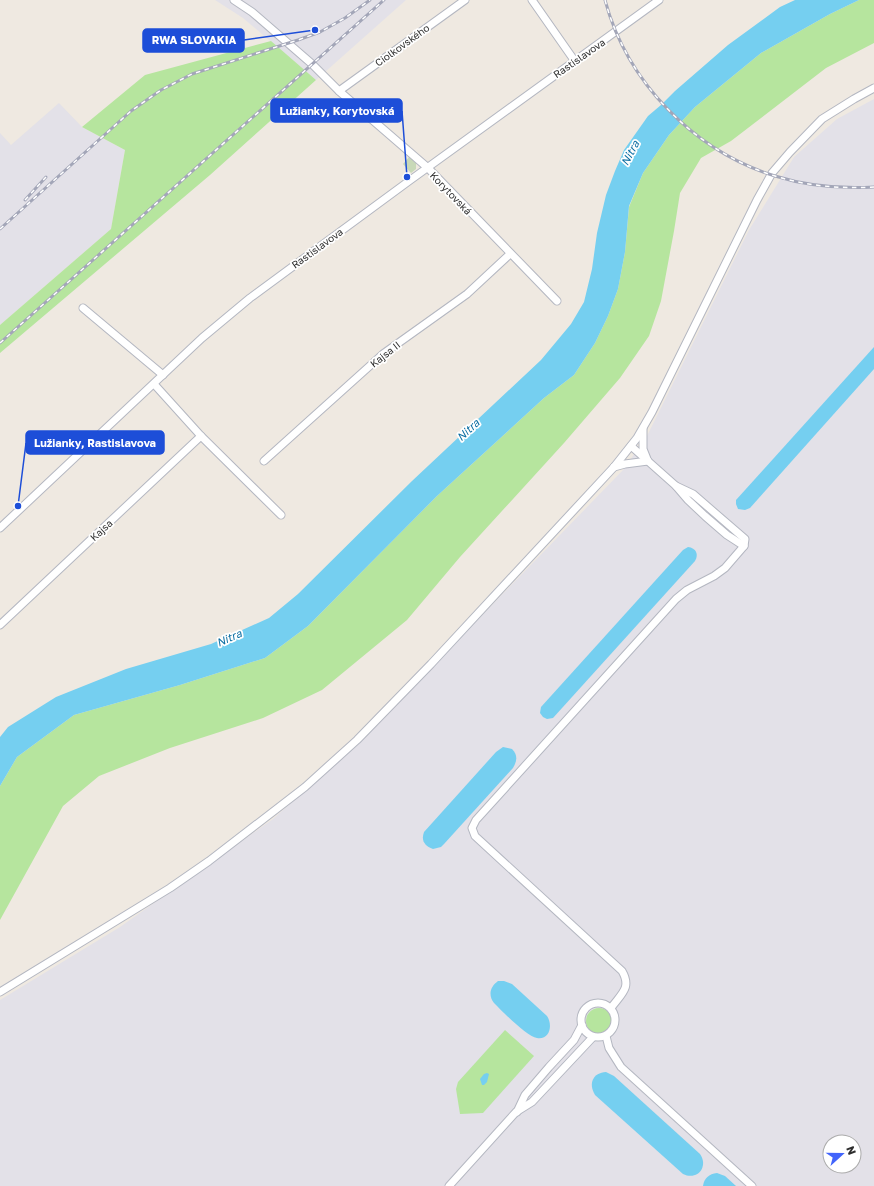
<svg xmlns="http://www.w3.org/2000/svg" width="874" height="1186" font-family="'Golos Text',sans-serif">
<style>
.industrial{fill:#e3e1e8;fill-rule:evenodd}
.green{fill:#b6e59e}
.cemetery{fill:#c8d9b8}
.water{fill:#75cff0}
.lines{fill:none;stroke-linecap:round;stroke-linejoin:round}
.minor-casing{stroke:#b4b7c1;stroke-width:9}
.minor{stroke:#fff;stroke-width:7}
.rail-casing{stroke:#a3a6b8;stroke-width:3}
.rail{stroke:#fff;stroke-width:1.5;stroke-dasharray:4.5;stroke-linecap:butt}
.labels{text-anchor:middle;stroke-width:3.5;stroke-linejoin:round;paint-order:stroke}
.street-label{font-size:10px;fill:#2e2e2e;stroke:#fff}
.water-label{font-size:11px;font-style:italic;fill:#0d6fa3;stroke:#fff}
.leader{fill:none;stroke:#1d4ed8;stroke-width:1.5}
.callout-dot{fill:#1d4ed8;stroke:#fff;stroke-width:1.5}
.callout{fill:#1d4ed8;stroke:#1d4ed8;stroke-width:1.5}
.callout-label{font-size:11px;text-anchor:middle;font-weight:bold;fill:#fff}
</style>
<rect width="100%" height="100%" fill="#efe9e1"/>
<g class="industrial">
<path d="M215,0H406L316,80L243,18Z"/>
<path d="M874,99V1186H0V1000L120,927L273,819L358,743L623,470L647,436L749,230L794,157L837,119ZM830,1142H854V1166H830Z"/>
<path d="M59,103L82,127L125,150L111,229L0,325V133L11,145Z"/>
</g>
<g class="green">
<path d="M859,0H874V43L826,68L731,141L701,158L680,193L674,231L661,301L649,336L620,378L564,443L460,557L407,620L322,690L263,718L170,748L99,776L63,806L0,920V786L17,757L74,715L180,685L265,658L308,626L437,496L544,398L574,375L595,343L608,316L618,289L625,252L629,207L643,173L669,135L695,107L761,53L830,14Z"/>
<path d="M271,41L316,80L210,175L0,353V325L111,229L125,150L82,127L145,75Z"/>
<circle cx="599" cy="1021" r="13"/>
<path d="M505,1030L534,1056L483,1113L460,1114L456,1089L458,1082Z"/>
</g>
<path class="cemetery" d="M410,156L416,162V169L411,173L403,164Z"/>
<g class="water">
<path d="M795,0H859L830,14L761,53L695,107L669,135L643,173L629,206L625,252L618,289L608,316L595,343L574,375L544,398L437,496L308,626L265,658L180,685L74,715L17,757L0,786V737L8,727L56,697L126,669L211,644L269,618L298,594L412,481L541,360L571,324L584,302L592,269L597,233L606,195L615,171L624,150L648,116L661,105L675,91L728,45L780,7Z"/>
<path d="M874,347V369L750,508L745,510L738,509L736,504V500Z"/>
<path d="M688,547C696,548 699,554 695,561L553,718L547,719L543,717L540,713L541,707L683,550Z"/>
<path d="M503,747L512,749C518,755 517,761 513,768L444,844L441,847L433,849C424,846 421,840 424,832L496,752Z"/>
<path d="M498,981H504L512,984L547,1016C553,1025 550,1040 537,1038C527,1037 502,1011 494,1003C488,995 490,987 498,981Z"/>
<path d="M606,1072L614,1076L700,1154C709,1167 697,1181 683,1174L595,1095C588,1083 593,1073 606,1072Z"/>
<path d="M487,1073L489,1074L487,1082L484,1085H482L480,1079L484,1074Z"/>
<path d="M717,1173L725,1176L736,1186H703C704,1178 709,1174 717,1173Z"/>
</g>
<g class="lines">
<g class="minor-casing">
<g id="minor">
<path d="M234,0L252,12L312,64L339,91L428,168L557,301"/>
<path d="M532,0L574,60"/>
<path d="M339,91L465,0"/>
<path d="M83,308L163,375"/>
<path d="M154,384L201,436L281,515"/>
<path d="M643,429V449L647,459"/>
<path d="M631,446L676,486L688,500L705,516L727,535L744,546"/>
<path d="M264,461L383,354L467,294L510,254"/>
<path d="M614,467L625,464L648,461"/>
<path d="M0,528L202,338L250,298L409,181L659,0"/>
<path d="M0,625L201,436"/>
<path d="M0,992L170,888L209,861L305,787L357,740L431,664L614,467L637,438L652,412L757,200L772,173L790,152L822,119L854,99L874,88"/>
<circle cx="598" cy="1020" r="17"/>
<path d="M611,1008C621,994 632,988 622,971L475,836L472,828L476,820L676,599L687,590L714,576L725,568L744,546L745,539L693,494L676,486"/>
<path d="M606,1036L609,1048L621,1067L752,1186"/>
<path d="M517,1112L525,1095L549,1067L574,1040L582,1025"/>
<path d="M449,1186L516,1112L532,1102L593,1037"/>
</g>
</g>
<use href="#minor" class="minor"/>
<g class="rail-casing">
<g id="rail">
<path d="M605,0C627,82 694,151 775,176C807,186 840,189 874,187"/>
<path d="M25,200L46,177"/>
<path d="M0,229L131,111L161,90L192,74L298,40L320,32L345,18L370,0"/>
<path d="M0,343L384,0"/>
</g>
</g>
<use href="#rail" class="rail"/>
</g>
<g class="labels">
<g class="street-label">
<text transform="translate(402 45) rotate(-36)" y="4">Ciolkovského</text>
<text transform="translate(579 58) rotate(-35)" y="4">Rastislavova</text>
<text transform="translate(451 193) rotate(46)" y="4">Korytovská</text>
<text transform="translate(317 248) rotate(-36)" y="4">Rastislavova</text>
<text transform="translate(385 354) rotate(-38)" y="4">Kajsa II</text>
<text transform="translate(101 530) rotate(-43)" y="4">Kajsa</text>
</g>
<g class="water-label">
<text transform="translate(630 153) rotate(-62)" y="4">Nitra</text>
<text transform="translate(468 430) rotate(-43)" y="4">Nitra</text>
<text transform="translate(229 638) rotate(-24)" y="4">Nitra</text>
</g>
</g>
<path class="leader" d="M315 30L244 40M407 177L402 111M18 506L26 443"/>
<g class="callout-dot">
<circle cx="315" cy="30" r="4"/>
<circle cx="407" cy="177" r="4"/>
<circle cx="18" cy="506" r="4"/>
</g>
<g class="callout">
<rect x="143" y="29" width="101" height="23" rx="4"/>
<rect x="271" y="99" width="131" height="23" rx="4"/>
<rect x="26" y="431" width="138" height="23" rx="4"/>
</g>
<g class="callout-label">
<text x="194" y="44">RWA SLOVAKIA</text>
<text x="337" y="115">Lužianky, Korytovská</text>
<text x="95" y="447">Lužianky, Rastislavova</text>
</g>
<g transform="translate(842 1154) rotate(69)"><circle r="19" fill="#ffffff" stroke="#ababab"/>
<path d="M0-3L7 15L0 10L-7 15Z" fill="#4264fb"/>
<text y="-6" font-size="11" font-weight="bold" text-anchor="middle" fill="#2e2e2e">N</text>
</g>
</svg>
